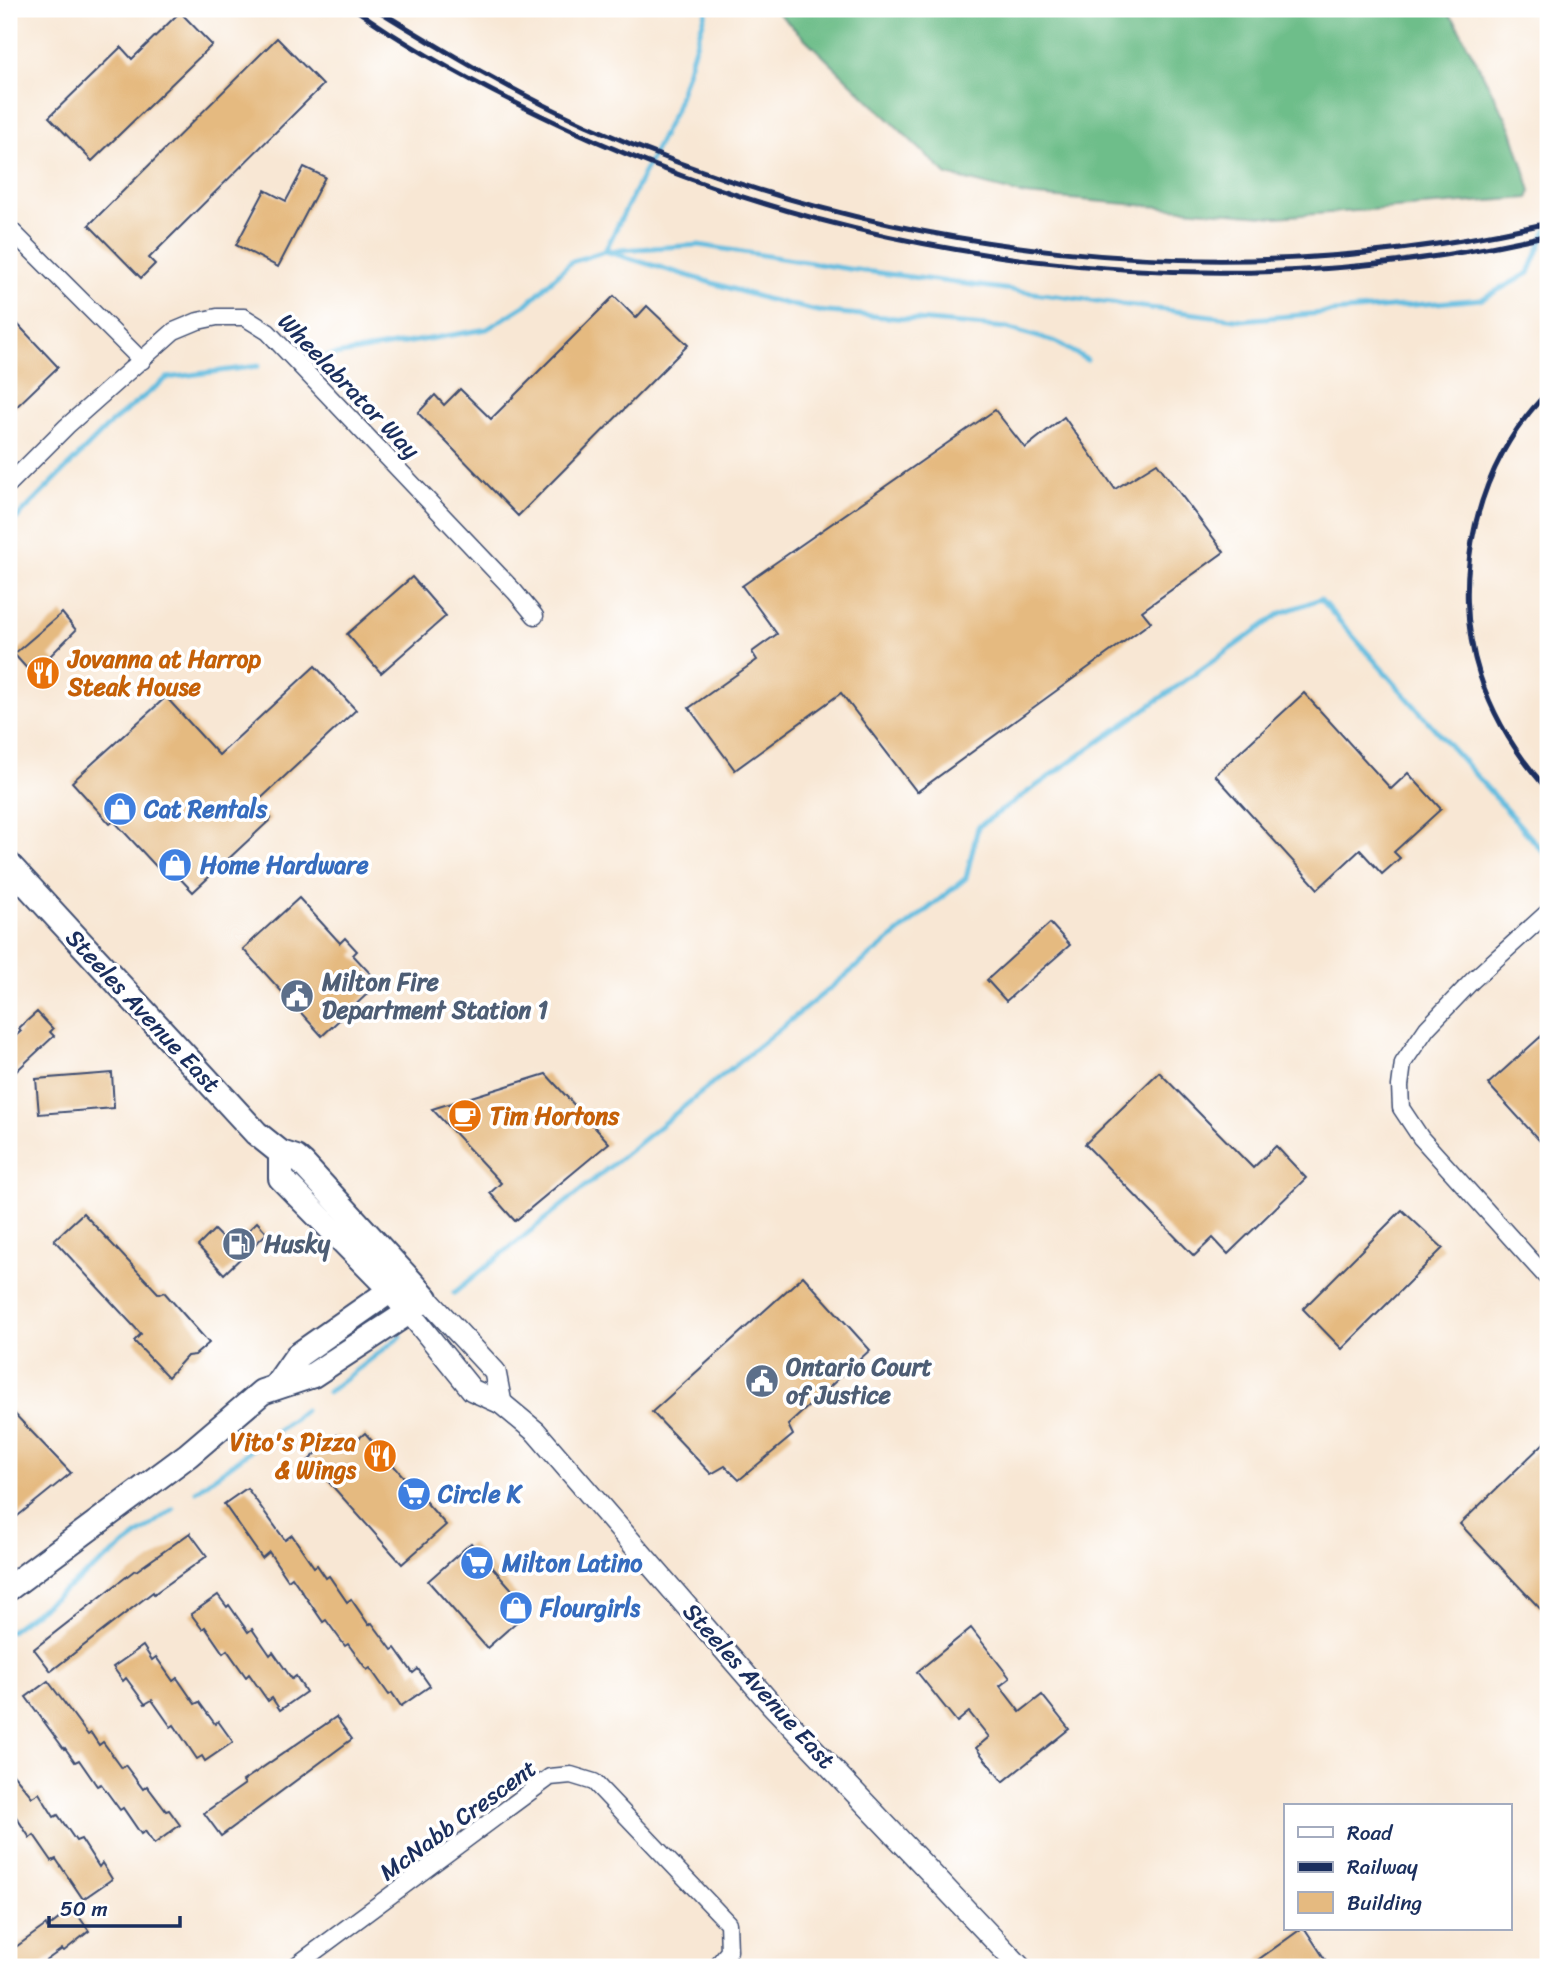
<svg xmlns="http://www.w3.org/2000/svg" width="1557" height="1976" font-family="Sriracha,sans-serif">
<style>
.forest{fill:#6ebe8a;stroke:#447674;stroke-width:2}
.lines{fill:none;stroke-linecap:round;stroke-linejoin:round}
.stream{stroke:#62bcdf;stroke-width:5}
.building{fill:#e5ba80}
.street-casing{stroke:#3c4b70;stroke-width:19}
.secondary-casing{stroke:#3c4b70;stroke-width:24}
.primary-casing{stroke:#3c4b70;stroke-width:28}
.street{stroke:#fff;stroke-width:16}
.secondary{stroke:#fff;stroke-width:21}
.primary{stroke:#fff;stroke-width:24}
.rail{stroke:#1b2f5e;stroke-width:5}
.labels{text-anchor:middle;stroke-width:7;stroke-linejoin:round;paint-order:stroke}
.street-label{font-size:24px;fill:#1b2f5e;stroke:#fff}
.food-label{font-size:24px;font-weight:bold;fill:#c56008;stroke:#fff;text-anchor:start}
.shop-label{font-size:24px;font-weight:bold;fill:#366cbe;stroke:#fff;text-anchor:start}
.service-label{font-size:24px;font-weight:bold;fill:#4e5e75;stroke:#fff;text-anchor:start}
</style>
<rect width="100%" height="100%" fill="#fff"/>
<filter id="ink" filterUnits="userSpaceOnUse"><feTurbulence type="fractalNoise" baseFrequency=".0143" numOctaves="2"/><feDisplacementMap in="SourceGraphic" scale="14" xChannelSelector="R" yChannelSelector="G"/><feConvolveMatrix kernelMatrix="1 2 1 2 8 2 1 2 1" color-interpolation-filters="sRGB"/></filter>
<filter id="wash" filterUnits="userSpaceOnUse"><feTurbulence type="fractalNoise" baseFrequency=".00686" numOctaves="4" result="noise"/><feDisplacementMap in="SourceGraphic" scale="28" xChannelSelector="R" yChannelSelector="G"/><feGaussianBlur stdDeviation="1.57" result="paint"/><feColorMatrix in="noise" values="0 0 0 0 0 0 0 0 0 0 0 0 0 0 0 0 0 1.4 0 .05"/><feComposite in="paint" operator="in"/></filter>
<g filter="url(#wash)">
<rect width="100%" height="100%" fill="#f8e7d4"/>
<path class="forest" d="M774,9H1444L1455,21L1511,128L1531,191L1528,198L1275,217L1025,195L947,175Z"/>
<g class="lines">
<g class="stream">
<path d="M707,9L675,110L605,251L699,245L849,269L1243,320L1482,299L1529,273L1548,227"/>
<path d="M323,357L487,329L527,304L571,262L605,251L766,299L817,311L1007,328L1056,342L1087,360"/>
<path d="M9,526L111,423L167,378L258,366"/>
<path d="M454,1293L966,878L978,827L1281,613L1320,599L1548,857"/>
<path d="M328,1392L401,1336"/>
<path d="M196,1491L305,1410"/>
<path d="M9,1632L173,1509"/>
</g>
</g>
<g id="blocks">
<g class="building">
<path d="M180,12L212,45L92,161L49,117L121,47L132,59Z"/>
<path d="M277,38L323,85L149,258L155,264L141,278L89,225Z"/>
<path d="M304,167L325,177L278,267L236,245L265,190L286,201Z"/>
<path d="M614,296L636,318L647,306L688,345L518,516L418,413L435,395L444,405L460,389L491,419Z"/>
<path d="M9,315L58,367L9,414Z"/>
<path d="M995,410L1025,448L1064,417L1115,489L1157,463L1224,552L1142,611L1151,622L917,792L841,693L735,770L689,708L757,660L752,652L777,634L742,586Z"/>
<path d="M412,577L446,616L381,673L347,634Z"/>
<path d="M62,613L76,630L50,656L57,664L39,682L14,654Z"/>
<path d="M315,666L356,710L256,803L271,819L193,892L173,871L166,877L114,821L110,824L72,782L166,697L219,755Z"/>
<path d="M1304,693L1391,789L1408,773L1441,809L1394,852L1400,858L1382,874L1360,850L1318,889L1215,775Z"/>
<path d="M299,898L340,943L345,938L357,951L353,955L379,983L322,1036L243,949Z"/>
<path d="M1050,923L1070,945L1006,1001L987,980Z"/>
<path d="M37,1012L53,1029L50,1032L54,1036L9,1078V1042L21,1031L19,1028Z"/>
<path d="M1548,1030V1150L1488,1084Z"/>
<path d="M1159,1072L1253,1168L1276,1146L1306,1178L1228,1254L1213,1238L1194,1256L1085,1144Z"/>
<path d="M112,1073L114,1108L39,1114L36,1079Z"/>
<path d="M546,1074L609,1143L515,1221L490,1193L501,1183L432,1109Z"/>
<path d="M1402,1210L1443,1248L1342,1349L1303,1309Z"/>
<path d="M83,1213L159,1294L164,1292L209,1343L195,1355L187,1356L168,1377L134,1341L141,1334L54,1240Z"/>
<path d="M257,1222L267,1233L224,1274L198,1246L214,1230L231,1247Z"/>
<path d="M803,1276L870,1350L788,1425L793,1435L739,1480L725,1466L711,1474L652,1412Z"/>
<path d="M9,1408L71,1473L9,1523Z"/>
<path d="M365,1433L446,1525L402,1564L309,1460L337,1435L348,1448Z"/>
<path d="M1548,1439V1617L1460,1524Z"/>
<path d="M247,1488L285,1540L292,1535L314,1567L317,1565L326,1578L329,1576L347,1602L351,1599L369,1625L372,1623L392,1650L395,1648L413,1673L418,1669L430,1686L401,1706L392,1693L389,1695L370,1668L367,1670L348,1644L345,1646L326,1620L323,1622L292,1577L288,1580L269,1552L262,1558L224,1504Z"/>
<path d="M190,1533L207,1556L154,1594L153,1592L51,1671L34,1649L135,1570L136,1571Z"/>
<path d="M471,1543L530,1610L487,1648L428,1581Z"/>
<path d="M218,1595L227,1607L229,1605L248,1632L252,1629L270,1655L273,1652L292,1679L296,1676L306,1692L280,1710L272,1698L268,1701L249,1674L246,1677L227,1650L223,1653L205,1627L202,1629L191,1614Z"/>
<path d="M971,1628L1010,1678L1000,1686L1020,1712L1042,1695L1069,1729L1003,1782L976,1748L989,1737L969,1712L957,1722L917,1672Z"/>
<path d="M143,1646L152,1660L156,1657L173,1681L177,1678L195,1704L199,1702L215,1724L218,1721L233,1742L205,1761L202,1756L197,1759L174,1725L171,1727L152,1700L145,1704L126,1678L123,1681L113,1667Z"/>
<path d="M48,1681L88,1735L91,1733L99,1745L103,1742L122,1768L125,1765L143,1789L147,1786L166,1811L169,1810L180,1825L154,1844L145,1831L141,1834L123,1808L120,1810L101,1784L97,1786L79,1760L75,1762L65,1748L64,1749L26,1697Z"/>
<path d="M336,1717L352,1739L221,1836L204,1813L245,1784L243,1781Z"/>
<path d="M9,1769L32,1797L39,1793L54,1817L58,1815L76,1841L81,1839L99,1867L102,1863L112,1879L83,1899L56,1859L52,1861L34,1835L30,1838L9,1806Z"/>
<path d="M73,1908L89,1931L64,1951L62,1949L37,1967H9V1952L46,1925L47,1928Z"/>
<path d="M1301,1929H1305L1330,1967H1248Z"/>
</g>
</g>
</g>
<g filter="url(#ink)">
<use href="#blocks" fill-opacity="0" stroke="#3c4b70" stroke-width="2"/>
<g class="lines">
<g class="street-casing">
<g id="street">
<path d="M9,228L142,361"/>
<path d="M9,484L67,426L174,331L198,321L217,317H244L268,332L515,592L535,616"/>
<path d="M1548,912L1473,980L1427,1028L1403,1063L1400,1086L1401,1108L1421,1138L1548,1279"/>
<path d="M294,1967L550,1777L571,1775L594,1782L728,1923L729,1951L716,1967"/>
</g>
</g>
<g class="secondary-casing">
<g id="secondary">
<path d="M426,1298L495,1372L501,1403"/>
<path d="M409,1312L472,1390L501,1403L536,1432L771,1704L1020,1967"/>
</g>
</g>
<g class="primary-casing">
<g id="primary">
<path d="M9,865L256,1133L281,1153L296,1158L303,1164L426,1298L409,1312L313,1375L262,1392L188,1455L9,1588"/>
<path d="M281,1153V1178L391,1290L409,1312"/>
<path d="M276,1386L297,1356L404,1281"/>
</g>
</g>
<use href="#street" class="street"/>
<use href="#secondary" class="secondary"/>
<use href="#primary" class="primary"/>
<g class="rail">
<path d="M355,9C412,50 476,84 540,115C849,266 1212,313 1548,235"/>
<path d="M376,9C444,51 513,92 586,125C886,258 1227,297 1548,223"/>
<path d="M1548,392C1476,463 1449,580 1480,676C1494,719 1518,757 1548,790"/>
</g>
</g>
</g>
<defs>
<g id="restaurant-disc" transform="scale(1.75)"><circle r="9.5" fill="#e8710a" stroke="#fff"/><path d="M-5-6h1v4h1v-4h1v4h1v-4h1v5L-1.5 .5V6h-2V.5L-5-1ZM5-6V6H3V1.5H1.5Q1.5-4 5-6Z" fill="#fff"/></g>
<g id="shop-disc" transform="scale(1.75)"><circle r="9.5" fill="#3f7fe0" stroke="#fff"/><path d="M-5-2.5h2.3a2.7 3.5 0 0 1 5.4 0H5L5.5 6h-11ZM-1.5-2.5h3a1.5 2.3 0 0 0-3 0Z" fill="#fff"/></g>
<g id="civic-disc" transform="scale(1.75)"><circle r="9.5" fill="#5c6f8a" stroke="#fff"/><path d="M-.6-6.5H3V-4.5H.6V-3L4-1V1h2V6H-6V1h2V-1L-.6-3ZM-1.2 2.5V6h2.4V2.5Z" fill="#fff"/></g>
<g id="cafe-disc" transform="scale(1.75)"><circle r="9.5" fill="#e8710a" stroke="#fff"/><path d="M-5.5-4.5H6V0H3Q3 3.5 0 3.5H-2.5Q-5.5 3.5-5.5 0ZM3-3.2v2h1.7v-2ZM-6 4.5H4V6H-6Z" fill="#fff"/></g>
<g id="fuel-disc" transform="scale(1.75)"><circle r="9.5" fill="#5c6f8a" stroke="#fff"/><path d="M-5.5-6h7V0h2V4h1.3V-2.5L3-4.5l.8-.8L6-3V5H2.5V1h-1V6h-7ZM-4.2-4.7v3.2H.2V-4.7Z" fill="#fff"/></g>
<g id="supermarket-disc" transform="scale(1.75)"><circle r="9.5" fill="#3f7fe0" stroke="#fff"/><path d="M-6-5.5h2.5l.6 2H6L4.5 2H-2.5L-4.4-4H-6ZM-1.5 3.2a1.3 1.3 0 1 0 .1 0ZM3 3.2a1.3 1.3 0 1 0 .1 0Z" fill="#fff"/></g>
</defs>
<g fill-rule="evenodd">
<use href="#restaurant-disc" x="43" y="673"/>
<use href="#shop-disc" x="120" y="809"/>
<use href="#shop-disc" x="175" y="865"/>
<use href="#civic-disc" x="297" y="996"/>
<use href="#cafe-disc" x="465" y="1116"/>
<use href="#fuel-disc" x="239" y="1244"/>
<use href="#civic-disc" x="762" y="1381"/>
<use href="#restaurant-disc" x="380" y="1456"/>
<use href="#supermarket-disc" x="414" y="1494"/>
<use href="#supermarket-disc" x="477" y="1563"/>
<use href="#shop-disc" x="516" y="1608"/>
</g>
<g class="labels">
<g class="street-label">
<text transform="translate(349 386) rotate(46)" y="8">Wheelabrator Way</text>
<text transform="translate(143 1011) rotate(47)" y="8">Steeles Avenue East</text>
<text transform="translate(759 1686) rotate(48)" y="8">Steeles Avenue East</text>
<text transform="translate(458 1820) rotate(-36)" y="8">McNabb Crescent</text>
</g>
<g class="food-label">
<text x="68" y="667">Jovanna at Harrop<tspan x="68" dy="28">Steak House</tspan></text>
<text x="490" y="1124">Tim Hortons</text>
<text x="356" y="1450" text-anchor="end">Vito's Pizza<tspan x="356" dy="28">&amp; Wings</tspan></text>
</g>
<g class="shop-label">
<text x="144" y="817">Cat Rentals</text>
<text x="200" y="873">Home Hardware</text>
<text x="438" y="1502">Circle K</text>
<text x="502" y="1571">Milton Latino</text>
<text x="540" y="1616">Flourgirls</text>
</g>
<g class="service-label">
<text x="322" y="990">Milton Fire<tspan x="322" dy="28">Department Station 1</tspan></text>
<text x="264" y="1252">Husky</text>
<text x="786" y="1375">Ontario Court<tspan x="786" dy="28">of Justice</tspan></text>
</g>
</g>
<rect width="1557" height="1976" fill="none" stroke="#fff" stroke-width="35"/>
<rect x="1284" y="1804" width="228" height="126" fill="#ffffff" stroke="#a4acbf" stroke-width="2"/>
<rect x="1298" y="1827" width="35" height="10" fill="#ffffff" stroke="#a4acbf" stroke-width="2"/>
<text x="1347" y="1840" font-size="21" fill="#1b2f5e">Road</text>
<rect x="1298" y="1862" width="35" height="10" fill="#1b2f5e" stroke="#a4acbf" stroke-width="2"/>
<text x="1347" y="1874" font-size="21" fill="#1b2f5e">Railway</text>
<rect x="1298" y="1892" width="35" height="21" fill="#e5ba80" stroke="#a4acbf" stroke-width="2"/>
<text x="1347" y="1910" font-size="21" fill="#1b2f5e">Building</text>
<path d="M49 1916v10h131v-10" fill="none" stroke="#1b2f5e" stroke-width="3.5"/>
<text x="60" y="1916" font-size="21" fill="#1b2f5e" stroke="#ffffff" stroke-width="5" paint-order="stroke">50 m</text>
</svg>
